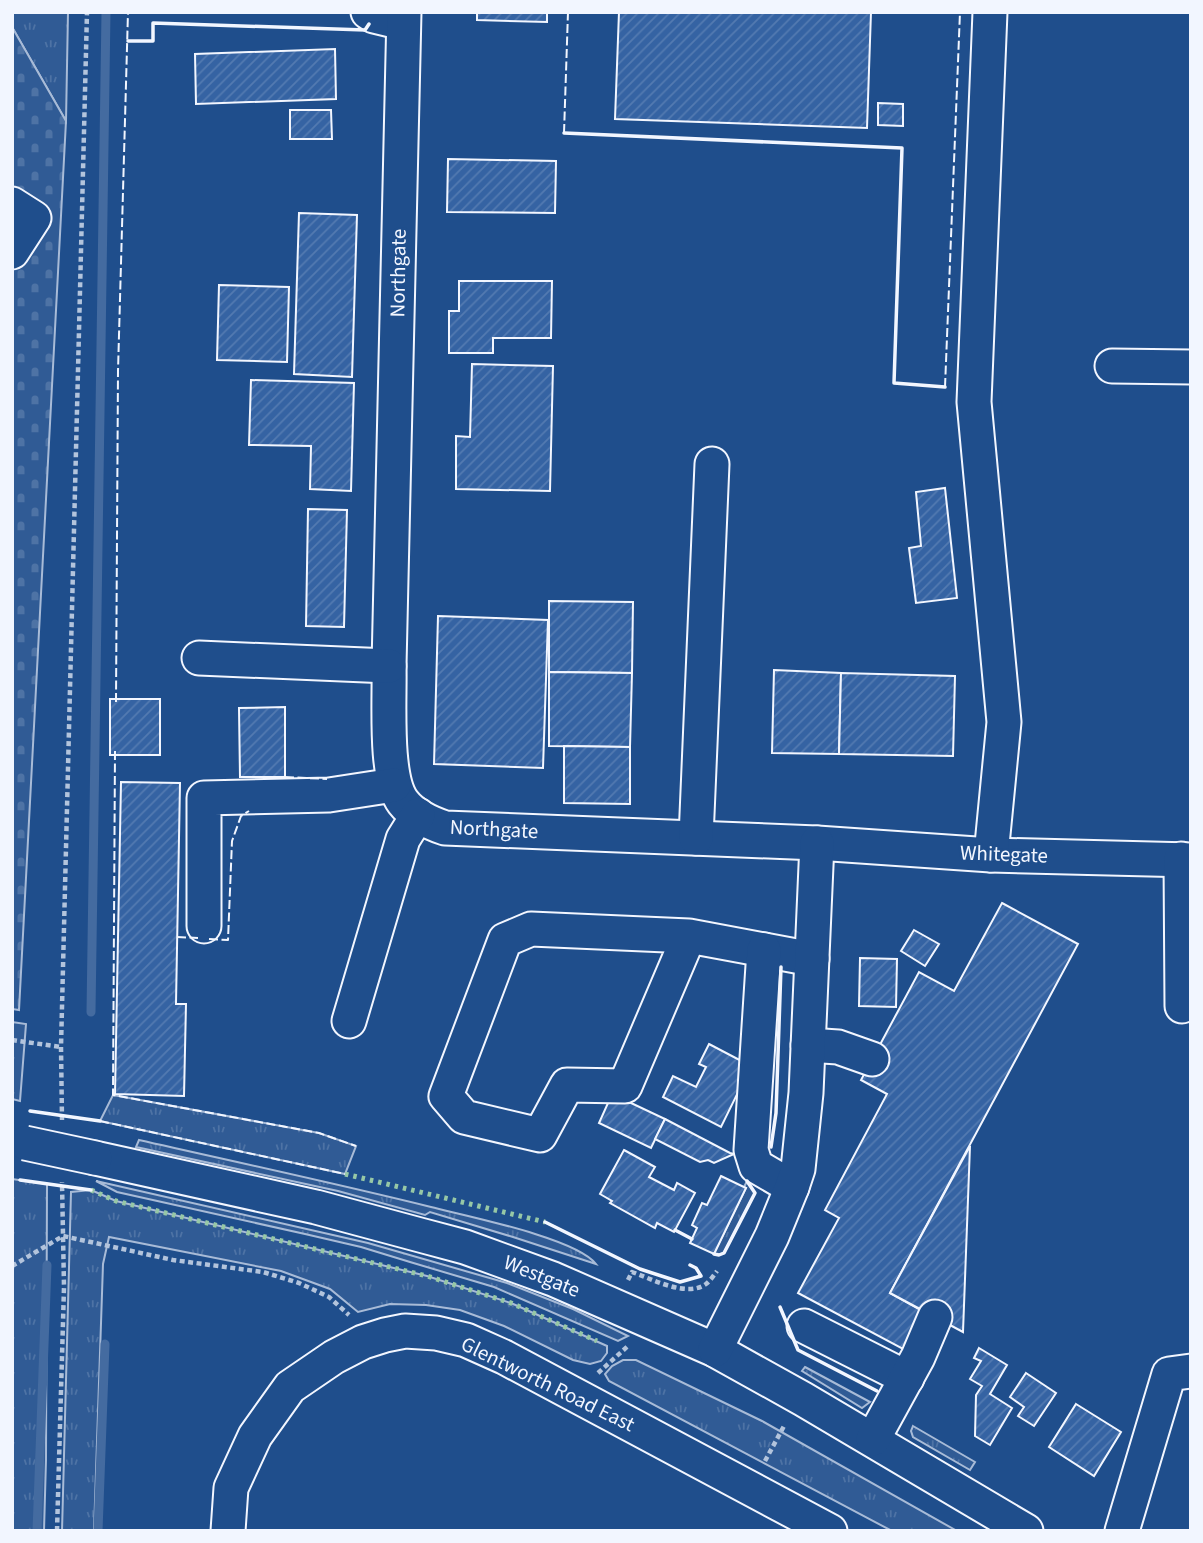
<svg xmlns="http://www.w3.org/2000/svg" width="1203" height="1543" font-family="'Source Sans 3',sans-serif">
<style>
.grass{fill:url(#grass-tufts);stroke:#a8bbd7;stroke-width:2}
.cemetery{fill:url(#cemetery-stones);stroke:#a8bbd7;stroke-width:2}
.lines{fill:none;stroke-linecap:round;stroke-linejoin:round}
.stream{stroke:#446ba0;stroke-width:9}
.building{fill:url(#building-hatch);stroke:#f2f6ff;stroke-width:2}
.minor-casing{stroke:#f2f6ff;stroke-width:37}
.path{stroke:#b3c4dc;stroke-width:4.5;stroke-dasharray:5 3.5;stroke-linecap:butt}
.minor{stroke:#1f4e8c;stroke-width:33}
.minor-bridge-casing{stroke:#f2f6ff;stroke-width:37;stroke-linecap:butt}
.minor-bridge{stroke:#1f4e8c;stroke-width:33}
.hedge{stroke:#97c8a6;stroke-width:5;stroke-dasharray:3.5 5;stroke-linecap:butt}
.fence{stroke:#f2f6ff;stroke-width:2;stroke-dasharray:9 3.5;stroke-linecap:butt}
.wall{stroke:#f2f6ff;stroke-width:3.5}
.labels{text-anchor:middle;stroke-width:5;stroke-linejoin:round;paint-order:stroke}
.street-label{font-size:21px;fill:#f2f6ff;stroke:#1f4e8c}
</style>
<defs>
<pattern id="grass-tufts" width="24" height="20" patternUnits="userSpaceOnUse" patternTransform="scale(1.75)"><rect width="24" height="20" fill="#305b95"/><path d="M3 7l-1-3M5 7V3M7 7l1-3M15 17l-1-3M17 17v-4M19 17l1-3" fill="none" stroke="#4e73a5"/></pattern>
<pattern id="cemetery-stones" width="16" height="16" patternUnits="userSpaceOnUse" patternTransform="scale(1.75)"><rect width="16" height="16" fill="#305b95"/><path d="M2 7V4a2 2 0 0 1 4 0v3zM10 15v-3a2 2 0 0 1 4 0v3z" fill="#4e73a5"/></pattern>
<pattern id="building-hatch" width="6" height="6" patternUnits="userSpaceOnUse" patternTransform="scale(1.75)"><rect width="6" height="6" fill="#3563a3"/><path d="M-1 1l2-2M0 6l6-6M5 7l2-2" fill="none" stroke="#537ab1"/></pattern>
</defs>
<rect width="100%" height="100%" fill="#1f4e8c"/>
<g class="grass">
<path d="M12,12H68L66,121L12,27Z"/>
<path d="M12,1022L26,1024L20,1101L12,1099Z"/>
<path d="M113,1095L319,1133L356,1146L345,1174L100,1121Z"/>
<path d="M139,1140C236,1162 334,1183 431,1207C466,1216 576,1238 596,1264L513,1237L430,1212L425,1215L338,1191L136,1147Z"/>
<path d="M12,1179L47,1184L46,1460L44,1531H12Z"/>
<path d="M96,1181L368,1243L507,1283L573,1309L628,1336L618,1341L494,1287L410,1262L361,1247L305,1234L117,1192Z"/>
<path d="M747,1181L755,1193L724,1253L719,1255L714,1254L746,1188L744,1187Z"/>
<path d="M91,1190L116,1201L427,1276L511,1303L607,1346V1353L601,1361L590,1364L573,1360L504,1326L460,1310L426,1305L390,1304L358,1312L330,1289L281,1271L109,1237L103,1264L94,1531H62L71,1192Z"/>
<path d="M623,1360H636L762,1421L957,1531H892L609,1381L605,1374L612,1366Z"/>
<path d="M805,1367L870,1402L862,1408L802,1371Z"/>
<path d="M913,1426L975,1462L970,1470L913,1437L911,1431Z"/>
</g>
<path class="cemetery" d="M12,27L66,121L19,1010L12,1009Z"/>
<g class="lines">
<g class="stream">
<path d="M91,1012L106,12"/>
<path d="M37,1531L47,1265"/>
<path d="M98,1531L105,1344"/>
</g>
</g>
<g class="building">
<path d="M477,12H547V22L477,20Z"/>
<path d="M619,12H871L867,128L615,119Z"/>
<path d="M335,49L336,99L196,104L195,54Z"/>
<path d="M878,103L903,104V126L878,125Z"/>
<path d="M290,110H331L332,139H290Z"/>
<path d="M448,159L556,161L555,213L447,212Z"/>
<path d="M299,213L357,215L352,377L294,374Z"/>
<path d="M459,281H552L551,338H493V353H449V311H459Z"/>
<path d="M219,285L289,287L287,362L217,360Z"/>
<path d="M472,364L553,366L550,491L456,489V436L470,437Z"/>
<path d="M251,380L354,383L351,491L310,489L311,446L249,445Z"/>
<path d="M945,488L957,598L916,603L909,548L921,546L916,492Z"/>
<path d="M308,509L347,510L344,627L306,626Z"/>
<path d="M549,601L633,602L632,673L549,672Z"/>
<path d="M438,616L548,620L543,768L434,764Z"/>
<path d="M774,670L841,673L839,754L772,753Z"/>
<path d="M549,672L632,673L630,747L549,746Z"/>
<path d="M841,673L955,676L953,756L839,754Z"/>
<rect x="110" y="699" width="50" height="56"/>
<path d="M285,707V777H240L239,708Z"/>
<path d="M564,746L630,747V804L564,803Z"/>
<path d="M121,782L180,783L176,1004H186L184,1096L115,1094Z"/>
<path d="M1002,903L1078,944L890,1293L924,1312L903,1349L798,1293L839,1218L825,1210L887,1094L861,1080L919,972L954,991Z"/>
<path d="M914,930L939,944L925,966L901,951Z"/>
<path d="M860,958L897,959L896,1007L859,1006Z"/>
<path d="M709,1044L751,1066L721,1127L663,1097L673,1076L696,1087L706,1067L699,1064Z"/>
<path d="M612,1094L665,1119L651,1148L599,1123Z"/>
<path d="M665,1119L730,1153L734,1154L714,1163L708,1160L700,1162L655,1139Z"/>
<path d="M970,1146L963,1332L890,1293Z"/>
<path d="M624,1150L655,1167L649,1177L674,1190L677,1183L695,1193L674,1232L657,1223L655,1228L610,1203L612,1201L600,1194Z"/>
<path d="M721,1176L746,1188L714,1254L690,1243L697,1228L692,1225L702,1203L707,1205Z"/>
<path d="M979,1348L1007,1365L990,1394L1012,1408L990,1445L975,1436L976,1395L982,1386L970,1379L981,1361L974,1358Z"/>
<path d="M1026,1373L1056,1393L1034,1426L1018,1416L1024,1407L1010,1397Z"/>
<path d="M1076,1404L1121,1432L1094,1476L1049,1447Z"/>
</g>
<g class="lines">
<g class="minor-casing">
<g id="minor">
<path d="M368,12L374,16L403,23"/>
<path d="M404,12L389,666C390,699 384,777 403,802C413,815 430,823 445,828L817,843L991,855L1191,860"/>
<path d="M990,12L974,402L1004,722L991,855"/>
<path d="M12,204L34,218L12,252"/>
<path d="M1112,366L1191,367"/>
<path d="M199,658L389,666"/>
<path d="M696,838L712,464"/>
<path d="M1181,859L1182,1006"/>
<path d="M204,926V798L329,795L394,785"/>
<path d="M689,936L625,1086L567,1085L540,1135L464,1117L446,1096L505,940L531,929L689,936L812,959"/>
<path d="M764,950L751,1150L756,1166L792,1187"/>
<path d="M349,1021L403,839L418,815"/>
<path d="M808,1045L838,1047L872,1059"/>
<path d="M95,1158L316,1207L420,1235L465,1247L553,1279L715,1350L803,1399L1026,1531"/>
<path d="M804,1326L907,1378"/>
<path d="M715,1350L772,1236L792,1187L798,1169L806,1093L817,843"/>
<path d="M873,1439L918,1357L935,1317"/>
<path d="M228,1531L231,1488L255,1436L290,1387L334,1357L363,1342L385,1335L405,1331L436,1333L466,1340L504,1357L830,1531"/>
<path d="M1122,1531L1169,1374L1191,1371"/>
</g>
</g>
<g class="path">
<path d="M12,1040L61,1047"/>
<path d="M62,1120L61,1047L87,12"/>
<path d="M12,1266L63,1236L173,1260L263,1272L299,1283L329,1297L349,1315"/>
<path d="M628,1280L632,1272C652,1279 687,1298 706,1284C710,1281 714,1275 717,1271"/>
<path d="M598,1373L628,1346"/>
<path d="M765,1461L784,1426"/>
<path d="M57,1531L64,1287L62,1182"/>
</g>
<use href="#minor" class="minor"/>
<g class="minor-bridge-casing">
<path id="minor-bridge" d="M25,1143L95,1158"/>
</g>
<use href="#minor-bridge" class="minor-bridge"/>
<g class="hedge">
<path d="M345,1174L545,1222"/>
<path d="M91,1190L116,1201L427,1276L511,1303L597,1341"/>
</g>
<g class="fence">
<path d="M564,133L568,12"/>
<path d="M945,387L960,12"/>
<path d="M116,702L118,371L128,12"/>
<path d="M115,751L113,1095L319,1133L356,1146"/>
<path d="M285,777L327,779"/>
<path d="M177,937L198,938"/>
<path d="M209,939L228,940L232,841L241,816L249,811"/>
<path d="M100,1121L345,1174"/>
</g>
<g class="wall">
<path d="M128,41H153V23L365,30L369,24"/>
<path d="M564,133L902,148L894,383L945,387"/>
<path d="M30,1111L100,1121"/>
<path d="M771,1147L776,1113L781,967"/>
<path d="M20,1180L91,1190"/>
<path d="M545,1222L640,1269L680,1282L701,1276L696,1268L690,1265"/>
<path d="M675,1230L692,1239"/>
<path d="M714,1254L719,1255L724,1253L755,1193L747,1181"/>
<path d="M780,1307L798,1350L877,1391"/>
</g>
</g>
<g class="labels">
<g class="street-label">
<text transform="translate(398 273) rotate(-89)" y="7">Northgate</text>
<text transform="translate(494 829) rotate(3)" y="7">Northgate</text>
<text transform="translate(1004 854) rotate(2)" y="7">Whitegate</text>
<text transform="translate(542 1276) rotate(22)" y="7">Westgate</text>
<text transform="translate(548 1384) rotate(26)" y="7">Glentworth Road East</text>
</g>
</g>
<rect width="1203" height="1543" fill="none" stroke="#f2f6ff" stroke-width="28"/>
</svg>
